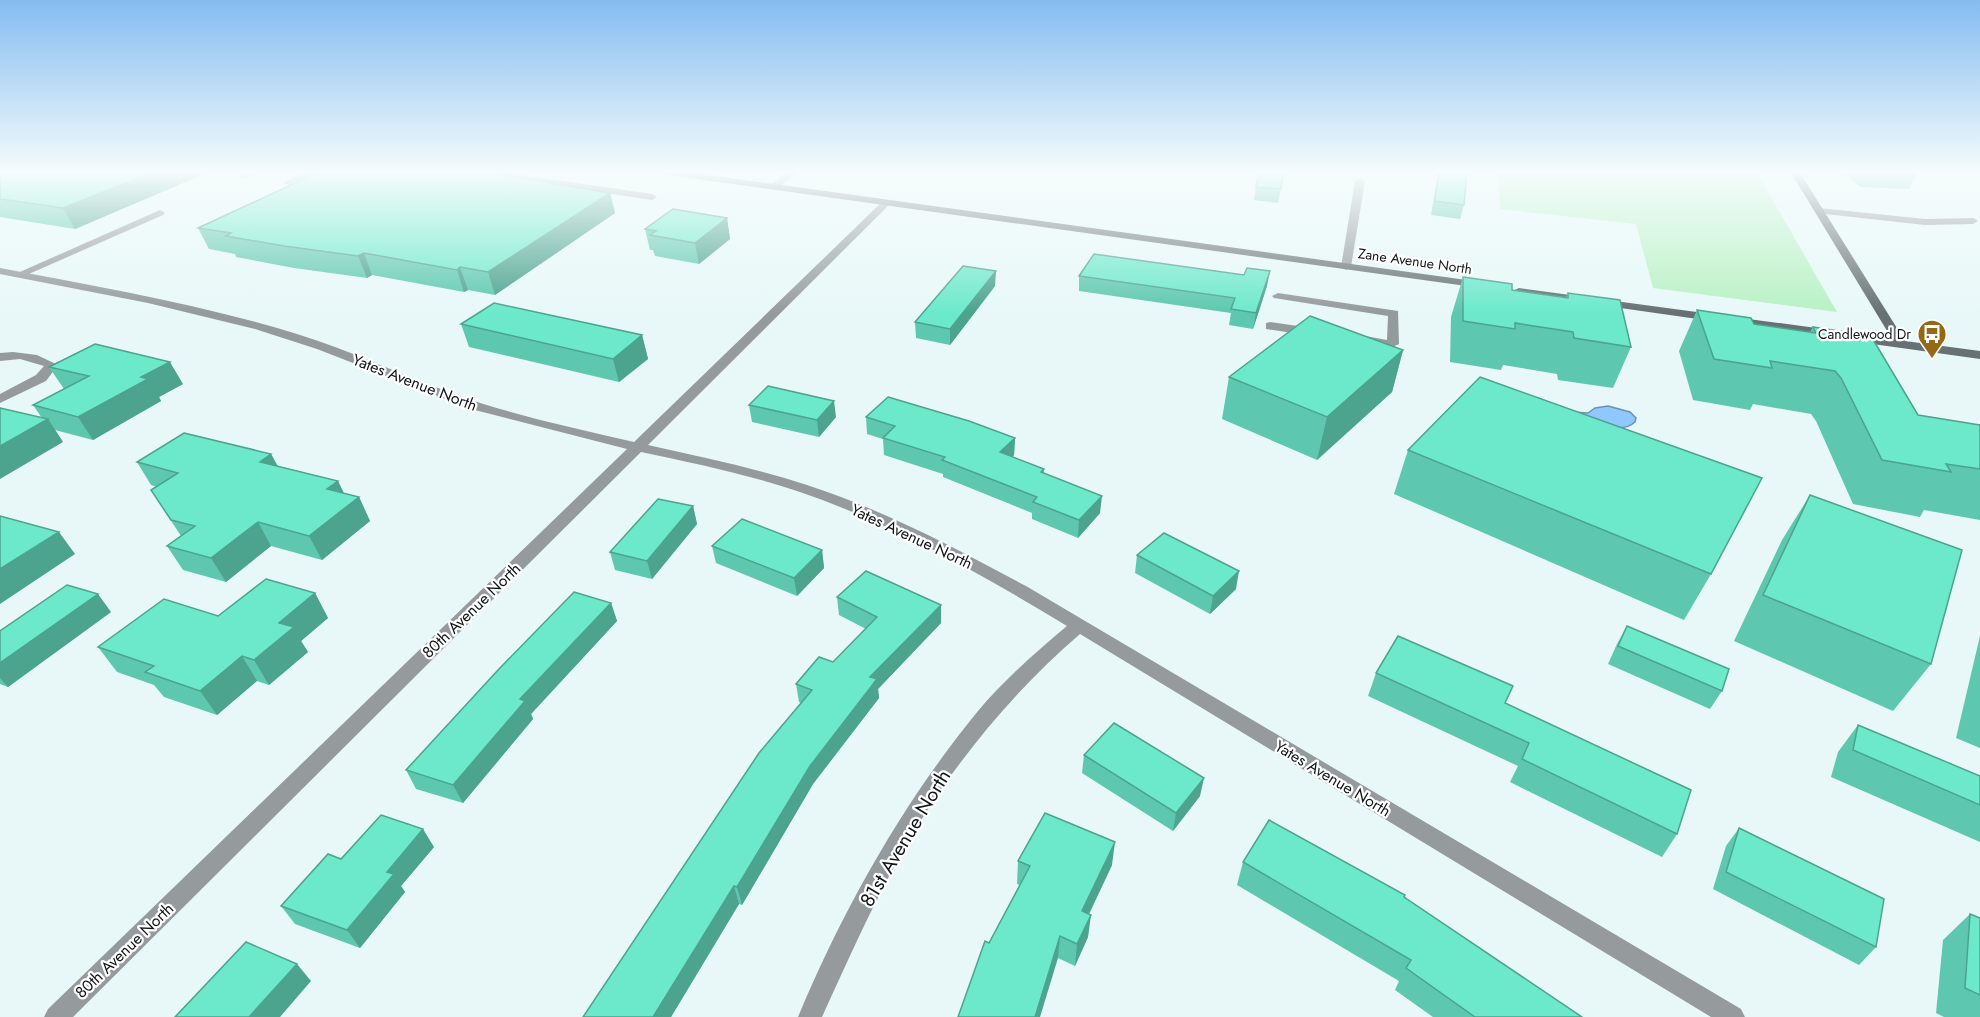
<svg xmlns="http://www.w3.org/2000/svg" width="1980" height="1017" font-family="Jost,sans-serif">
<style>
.green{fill:#b8f1c4}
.water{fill:#90c7fd;stroke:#6a92b8;stroke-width:1.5}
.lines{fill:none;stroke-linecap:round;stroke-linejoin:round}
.lane{fill:#959a9d;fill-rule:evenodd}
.street{fill:#959a9d;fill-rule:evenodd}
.secondary{fill:#677073;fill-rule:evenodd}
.wall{fill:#5dc8af}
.shaded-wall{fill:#4ca38e}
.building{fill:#6ce9cb;stroke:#4ca38e;stroke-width:1.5}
.labels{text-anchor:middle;stroke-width:4.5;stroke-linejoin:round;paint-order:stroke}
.far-street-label{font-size:14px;fill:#111616;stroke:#fff}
.far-poi-label{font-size:14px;fill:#111616;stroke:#fff;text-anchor:end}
.street-label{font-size:16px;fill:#111616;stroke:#fff}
.near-street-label{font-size:20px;fill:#111616;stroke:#fff}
</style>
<rect width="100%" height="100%" fill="#e8f8f8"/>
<path class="green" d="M1498,171H1756L1837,312L1653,288L1636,224L1500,209Z"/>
<path class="water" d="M1608,406L1630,412L1636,418L1635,422C1619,437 1589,419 1572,412L1588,413L1595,408Z"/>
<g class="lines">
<g class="lane">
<path d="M248,171H261L247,178H241V174Z"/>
<path d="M306,171H318L291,185L283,183Z"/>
<path d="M472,171H495L652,194L657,197L652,200L477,174Z"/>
<path d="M788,171H799L777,189H771V185Z"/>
<path d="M160,210L165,213L163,215L22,277H14L13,275Z"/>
<path d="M1278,293L1398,311L1399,344C1391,350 1367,346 1359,340L1365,336L1387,340L1388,316L1274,298L1272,296Z"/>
<path d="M1270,322L1312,328L1318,332L1312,336L1266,329V323Z"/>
<path d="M13,352L37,355L58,365L46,381L0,403V394L36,375L44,366L20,359L0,361V353Z"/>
</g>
<g class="street">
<path d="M1360,178L1365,181L1351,267L1346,270L1341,267L1355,181Z"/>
<path d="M884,200L892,202L648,445C701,457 755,468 807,485C884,510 955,548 1026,586L1741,1009L1745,1017H1711L1080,634C1022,684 972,742 930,806C887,872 855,945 822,1017H798C843,909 904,801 978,711C1004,680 1036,652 1067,626C981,574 892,523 797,491C746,474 693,463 641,452L73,1017H44L48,1009L627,449L471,409L317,349L255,329L148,303L0,274V268C99,287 200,304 297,334C350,350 401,375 454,394C512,415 573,428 634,442Z"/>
<path d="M1819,208L1925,219L1973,218L1978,221L1973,224L1925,225L1816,213V209Z"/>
</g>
<g class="secondary">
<path d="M657,171H680L1481,282L1487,285L1481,288L661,174Z"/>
<path d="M1790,171H1799L1905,341L1980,351V359L1851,341V335L1855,334L1892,339Z"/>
<path d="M1519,288L1831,330L1837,334L1831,338L1515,293L1513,291Z"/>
</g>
</g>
<g class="wall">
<path d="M0,171H211L75,229L0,217Z"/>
<path d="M1284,171L1278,203L1254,200L1256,187Z"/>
<path d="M1438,171H1467L1464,205L1460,219L1431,215Z"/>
<path d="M1840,171H1912L1916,175L1909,189L1861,187Z"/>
<path d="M507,176L610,193L615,213L495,295L468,290L464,292L372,275L367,278L294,268L236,257L235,254L209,249L198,228Z"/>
<path d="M727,218L730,239L699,264L655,256L653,250H650L645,229Z"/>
<path d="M1079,276L1267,286L1253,329L1229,325L1231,313L1079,291Z"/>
<path d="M1463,277L1512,290L1566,297L1568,293L1631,347L1613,388L1558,380L1557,374L1503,365L1501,370L1450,362L1451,317Z"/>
<path d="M995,286L950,345L916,338L915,322Z"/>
<path d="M1697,310L1754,324L1810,332L1813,327L1918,415L1980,425V520L1924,510L1920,517L1853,504L1816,421L1811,414L1753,404L1750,410L1693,400L1679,351Z"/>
<path d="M461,324L642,335L648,359L619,382L469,347Z"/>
<path d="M1403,350L1392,392L1317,460L1222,419L1229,377Z"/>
<path d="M49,367L183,384L159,397L161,401L93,440L55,430L63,442L42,418L33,405L64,389Z"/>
<path d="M749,405L836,417L819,437L752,422Z"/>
<path d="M866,417L1015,438L1014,455L1012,457L1044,469V473L1100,513L1078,538L1032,519V513L943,477V474L884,455L883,439L867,434Z"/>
<path d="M1408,450L1711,574L1684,620L1394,494Z"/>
<path d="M271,454L278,466L338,481L344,493L359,497L370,521L322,560L271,546L226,582L183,570L167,546L181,536L151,490L157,487L151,485L137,462Z"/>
<path d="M1810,495L1931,664L1893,711L1734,641L1782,540Z"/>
<path d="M693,506L697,524L652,579L615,570L610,552Z"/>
<path d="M712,546L822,550L824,568L797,596L716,563Z"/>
<path d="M1137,555L1236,589L1210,614L1135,573Z"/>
<path d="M315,593L328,618L301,641L308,652L269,685L257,681L217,715L164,697L154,685L117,672L98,647L218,616Z"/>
<path d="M837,597L941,623L878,689L879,698L813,784L742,905L739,904L671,1017H583L801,703L799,702L796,684L833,662L866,629L839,615Z"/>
<path d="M611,603L617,621L531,714L533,719L463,803L416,789L406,770Z"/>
<path d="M111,612L8,687L0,684V631Z"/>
<path d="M1627,626L1722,691L1710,709L1608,664L1617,644Z"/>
<path d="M1980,636V748L1956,738Z"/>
<path d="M1376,673L1505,703L1677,834L1662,857L1510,782L1518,766L1368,696Z"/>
<path d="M1858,725L1980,776V842L1831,777L1838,752Z"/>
<path d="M1084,755L1200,796L1173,831L1082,773Z"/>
<path d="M1739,828L1876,947L1859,965L1713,889L1726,846Z"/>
<path d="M434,847L401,886L405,892L360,948L295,924L281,906L341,859Z"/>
<path d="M1018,861L1112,865L1089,914L1088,937L1075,966L1058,958L989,943L1020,885L1017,884Z"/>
<path d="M1243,862L1404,897L1582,1017H1433L1395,990L1399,981L1237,885Z"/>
<path d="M1970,914L1980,918V1017H1944L1936,1013L1943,940Z"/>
</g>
<g class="shaded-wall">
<path d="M156,171H211L75,229L63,208Z"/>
<path d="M610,193L615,213L495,295L488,272Z"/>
<path d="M727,218L730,239L699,264L695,243Z"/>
<path d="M364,253L372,275L367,278L358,256Z"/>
<path d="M460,267L468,290L464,292L457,270Z"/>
<path d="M996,271L995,286L950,345V329Z"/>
<path d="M1270,271L1267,286L1253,329L1256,313Z"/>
<path d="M642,335L648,359L619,382L613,359Z"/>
<path d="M1403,350L1392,392L1317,460L1327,417Z"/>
<path d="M170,362L183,384L159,397L161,401L93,440L78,417L141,377Z"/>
<path d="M834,401L836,417L819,437L817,420Z"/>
<path d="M48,419L63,442L0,479V446Z"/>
<path d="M1015,438L1014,455L999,470L1000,452Z"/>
<path d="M271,454L283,477L260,462Z"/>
<path d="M338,481L349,505L327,489Z"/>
<path d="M1102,496L1100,513L1078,538L1079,520Z"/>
<path d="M359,497L370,521L322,560L309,536Z"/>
<path d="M693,506L697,524L652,579L647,561Z"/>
<path d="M258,522L271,546L226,582L211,558Z"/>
<path d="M59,532L75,554L0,604V569Z"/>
<path d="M822,550L824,568L797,596L794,578Z"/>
<path d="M1239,571L1236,589L1210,614L1213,596Z"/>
<path d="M315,593L328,618L301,641L308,652L269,685L254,660L279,623Z"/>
<path d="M98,594L111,612L8,687L0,678V663Z"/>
<path d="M611,603L617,621L531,714L533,719L463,803L453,785L520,699Z"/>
<path d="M941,605V623L878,689L879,698L813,784L742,905L737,887L810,766L870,677Z"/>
<path d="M242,656L257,681L217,715L200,691Z"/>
<path d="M1204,778L1200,796L1173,831L1176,813Z"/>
<path d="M423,829L434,847L401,886L405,892L360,948L347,930L387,872Z"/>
<path d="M1115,842L1112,865L1080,933L1082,911Z"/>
<path d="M734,886L739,904L671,1017H653Z"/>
<path d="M1091,915L1088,937L1075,966L1077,944Z"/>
<path d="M1060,936L1058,958L1040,1017H1035Z"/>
<path d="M297,964L311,981L280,1017H249Z"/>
</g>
<g class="building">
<path d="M0,171H156L63,208L0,199Z"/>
<path d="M321,171H492L506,173L502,175L610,193L488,272L460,267L457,270L364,253L358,256L284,246L226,236L231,233L198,228Z"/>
<path d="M1260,171H1284L1281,189L1256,187Z"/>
<path d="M1439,171H1467L1464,205L1435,201Z"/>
<path d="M1865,171H1912L1916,175L1868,173Z"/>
<path d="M673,209L727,218L695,243L650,235L656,231L645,229Z"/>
<path d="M1094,254L1244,275L1247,268L1270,271L1256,313L1231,309L1235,298L1079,276Z"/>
<path d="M963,266L996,271L950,329L915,322Z"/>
<path d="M1463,277L1512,284V290L1568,298V293L1620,300L1631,347L1574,338L1573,332L1515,323V329L1463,321Z"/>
<path d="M494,303L642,335L613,359L461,324Z"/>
<path d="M1697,310L1751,318L1754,324L1816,333L1813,327L1871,336L1918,415L1980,425V469L1946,464L1951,472L1882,460L1841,378L1835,371L1770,361L1772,368L1714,359Z"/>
<path d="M1310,316L1403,350L1327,417L1229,377Z"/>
<path d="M95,344L170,362L141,377L148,379L78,417L33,405L89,376L49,367Z"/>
<path d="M1480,377L1762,478L1711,574L1408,450Z"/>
<path d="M768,386L834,401L817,420L749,405Z"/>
<path d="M888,397L969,421L1015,438L1000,452L1044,469L1041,472L1102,496L1079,520L1033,502L1037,497L942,460L945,457L883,438L895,426L866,417Z"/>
<path d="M0,408L48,419L0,446Z"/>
<path d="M184,433L271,454L260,462L338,481L327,489L359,497L309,536L258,522L211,558L167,546L195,526L171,520L151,490L178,473L137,462Z"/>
<path d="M1810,495L1962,550L1931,664L1763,595Z"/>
<path d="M658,499L693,506L647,561L610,552Z"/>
<path d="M0,516L59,532L0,569Z"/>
<path d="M742,519L822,550L794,578L712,546Z"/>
<path d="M1164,533L1239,571L1213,596L1137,555Z"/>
<path d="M866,571L941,605L870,677L877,679L810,766L737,887L734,886L653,1017H583L759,753L812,690L796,684L819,657L833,662L877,617L837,597Z"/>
<path d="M266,579L315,593L279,623L294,627L254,660L242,656L200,691L145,672L154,666L98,647L164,599L218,616Z"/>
<path d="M67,585L98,594L0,663V631Z"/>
<path d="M574,592L611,603L520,699L525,701L453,785L406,770L498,670Z"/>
<path d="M1627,626L1729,669L1722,691L1618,646Z"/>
<path d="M1398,636L1513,686L1505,703L1691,790L1677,834L1522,759L1529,743L1376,673Z"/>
<path d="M1114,723L1204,778L1176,813L1084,755Z"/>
<path d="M1858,725L1980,776V805L1853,750Z"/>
<path d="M1045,813L1115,842L1082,911L1091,915L1077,944L1060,936L1035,1017H958L985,941L989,943L1030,866L1018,861Z"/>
<path d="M381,815L423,829L387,872L394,874L347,930L281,906L328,854L341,859Z"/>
<path d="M1269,820L1405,895L1404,897L1582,1017H1475L1406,968L1411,960L1243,862Z"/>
<path d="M1739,828L1884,899L1876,947L1726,872Z"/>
<path d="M1970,914L1980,918V995L1965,988Z"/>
<path d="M246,942L297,964L249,1017H175Z"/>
</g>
<linearGradient id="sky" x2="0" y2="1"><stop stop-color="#85bcf0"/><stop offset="0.55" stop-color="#f5fcfc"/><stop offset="1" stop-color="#f5fcfc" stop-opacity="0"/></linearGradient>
<rect width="1980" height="313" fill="url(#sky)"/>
<defs>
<g id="bus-pin" transform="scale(1.5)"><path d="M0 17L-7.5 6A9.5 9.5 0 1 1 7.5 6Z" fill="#946814" stroke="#fff"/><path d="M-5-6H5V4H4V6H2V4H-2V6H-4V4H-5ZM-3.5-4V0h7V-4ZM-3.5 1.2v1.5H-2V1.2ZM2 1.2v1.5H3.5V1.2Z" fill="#fff"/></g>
</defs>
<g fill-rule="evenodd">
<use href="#bus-pin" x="1932" y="334"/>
</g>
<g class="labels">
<g class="far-street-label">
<text transform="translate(1415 261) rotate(8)" y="5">Zane Avenue North</text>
</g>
<g class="far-poi-label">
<text x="1911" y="339">Candlewood Dr</text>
</g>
<g class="street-label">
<text transform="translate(415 382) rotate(21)" y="6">Yates Avenue North</text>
<text transform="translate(912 536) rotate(25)" y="6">Yates Avenue North</text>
<text transform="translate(471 610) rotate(-44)" y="6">80th Avenue North</text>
<text transform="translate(1333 778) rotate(31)" y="6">Yates Avenue North</text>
<text transform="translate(124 950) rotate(-44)" y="6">80th Avenue North</text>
</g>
<g class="near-street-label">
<text transform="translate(905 838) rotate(-59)" y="7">81st Avenue North</text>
</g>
</g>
</svg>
